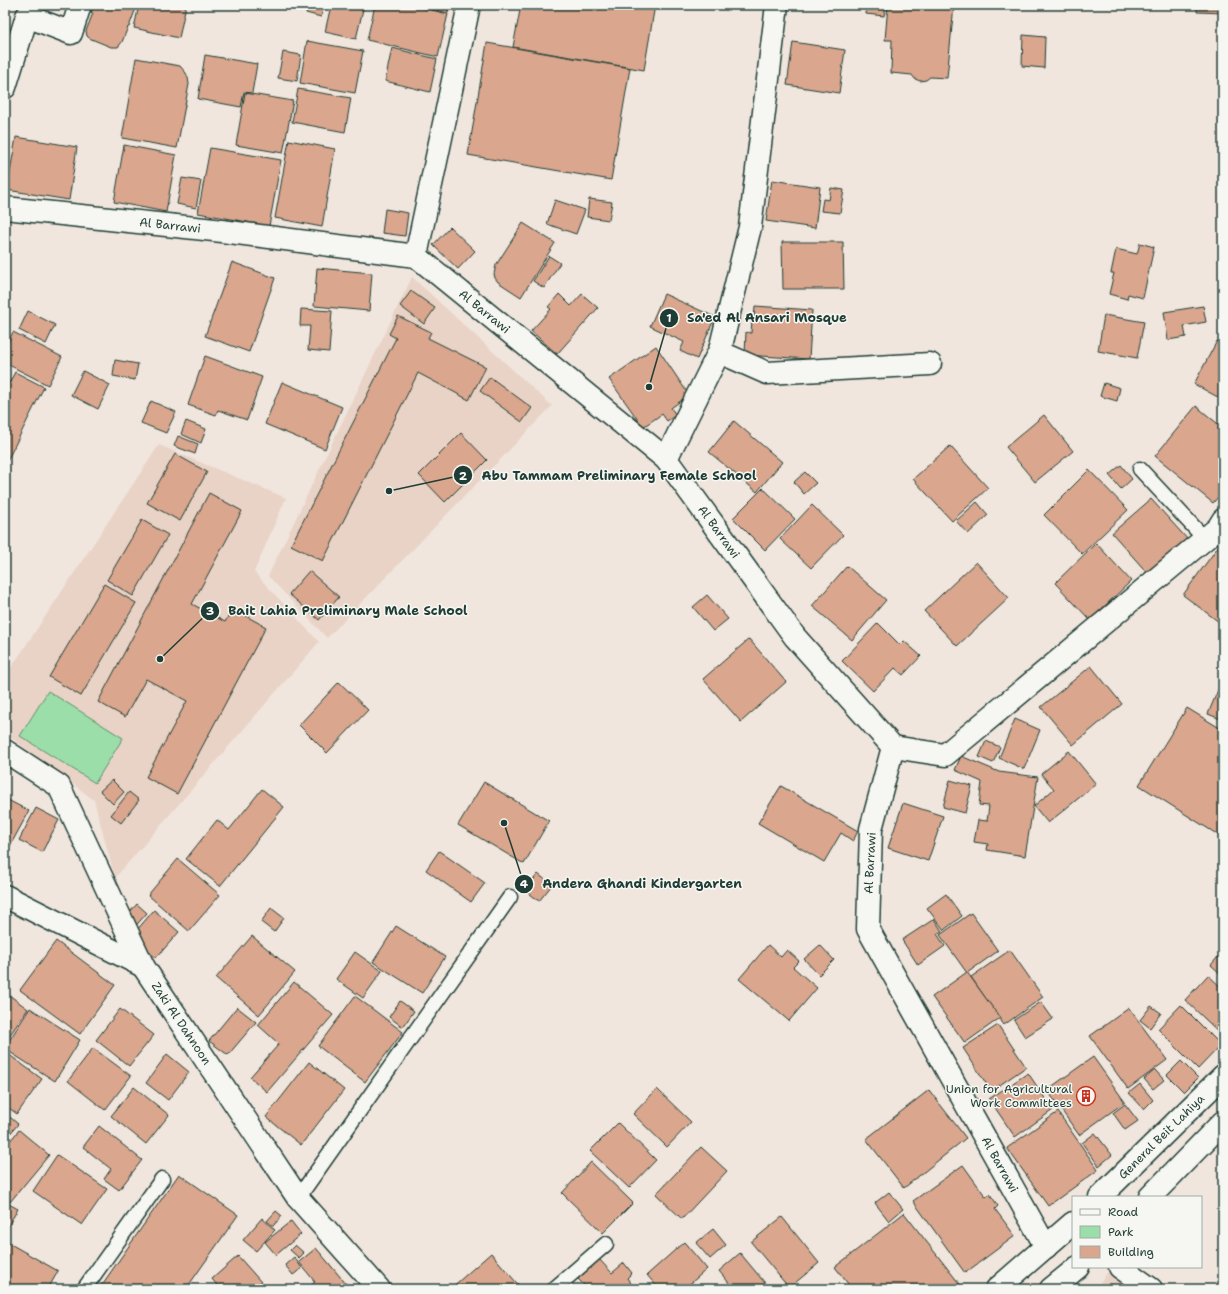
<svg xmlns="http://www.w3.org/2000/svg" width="1228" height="1294" font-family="'Shantell Sans',sans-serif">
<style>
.built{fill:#e9d3c6}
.green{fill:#9bdea9;stroke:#5d8e6e}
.building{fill:#daa68d;stroke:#1f3d34}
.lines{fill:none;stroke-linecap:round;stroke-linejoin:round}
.service-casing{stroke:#1f3d34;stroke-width:17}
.minor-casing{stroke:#1f3d34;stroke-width:25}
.secondary-casing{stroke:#1f3d34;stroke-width:25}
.service{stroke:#f6f6f2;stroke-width:14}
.minor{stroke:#f6f6f2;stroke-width:22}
.secondary{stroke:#f6f6f2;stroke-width:22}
.labels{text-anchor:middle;stroke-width:3;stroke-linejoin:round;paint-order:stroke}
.street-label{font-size:12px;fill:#1f3d34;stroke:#f6f6f2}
.poi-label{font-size:12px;fill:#1f3d34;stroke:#f6f6f2;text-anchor:end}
.leader{fill:none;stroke:#1f3d34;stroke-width:1.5}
.callout-dot{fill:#1f3d34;stroke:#f6f6f2;stroke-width:1.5}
.mark-label{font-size:12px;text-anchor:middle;font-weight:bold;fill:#fff}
.callout-label{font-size:13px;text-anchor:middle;font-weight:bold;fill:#1f3d34;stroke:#f6f6f2;stroke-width:3;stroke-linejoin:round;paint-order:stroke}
</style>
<rect width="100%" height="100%" fill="#f0e6de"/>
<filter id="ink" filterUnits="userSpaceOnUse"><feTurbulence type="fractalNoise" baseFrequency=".025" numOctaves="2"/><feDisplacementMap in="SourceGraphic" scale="8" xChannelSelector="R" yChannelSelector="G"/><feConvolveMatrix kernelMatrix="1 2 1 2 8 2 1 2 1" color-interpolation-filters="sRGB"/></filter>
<g filter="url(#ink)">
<g class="built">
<path d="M412,277L552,406L327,638L268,576Z"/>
<path d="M159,445L286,498L254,572L319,642L115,878L94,800L5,733V677Z"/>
<path d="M1111,1268L1138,1289H1095Z"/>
</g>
<path class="green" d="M48,691L123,738L95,783L20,736Z"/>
<g class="building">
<path d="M94,5H137L129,27H128L122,42L118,47H111L89,38L87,36L86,31L93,13H91Z"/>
<path d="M139,5H186L179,38L134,28Z"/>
<path d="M308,5H324L321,17L306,13Z"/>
<path d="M331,5H364L356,39L325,32Z"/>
<path d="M375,5H411L448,14L438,57L367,40Z"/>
<path d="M415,5H450L448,13Z"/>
<path d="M521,5H655L644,70L513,47Z"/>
<path d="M867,5H886L884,16L866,14Z"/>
<path d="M888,5H954L947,78L930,77L926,80L920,81L915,79L912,75L891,73L892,40H885Z"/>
<path d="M1197,5H1223V13L1197,12Z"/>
<path d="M1023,35L1045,37L1044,68L1022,66Z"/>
<path d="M307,41L363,51L355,93L300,83Z"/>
<path d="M793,42L845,50L839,93L787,85Z"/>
<path d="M487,43L630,68L611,180L468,155Z"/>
<path d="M392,48L437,59L430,92L385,81Z"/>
<path d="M283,52L301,55L297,81L278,78Z"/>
<path d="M205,55L257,64L252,93L244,92L241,107L198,99Z"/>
<path d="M136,58L180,66L186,73L188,78L189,84L177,148L122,138Z"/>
<path d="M298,89L351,98L345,132L292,122Z"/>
<path d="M245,93L293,101L283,153L236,145Z"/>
<path d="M16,137L77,147L69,200L7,190Z"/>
<path d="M289,140L335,149L322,227L275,218Z"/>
<path d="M124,145L176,155L166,212L114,202Z"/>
<path d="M210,148L281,160L269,226L198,213Z"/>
<path d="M182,178L201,181L196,208L177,204Z"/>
<path d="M772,180L820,187L815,228L766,221Z"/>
<path d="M831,188L844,190L840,213L821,211L823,199L829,200Z"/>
<path d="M589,199L612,202L609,220L587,217Z"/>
<path d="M555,200L585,210L576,234L547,224Z"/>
<path d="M385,209L408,213L405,236L382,233Z"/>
<path d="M523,223L555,243L521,297L498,282L495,278L494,274L496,265Z"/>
<path d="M450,227L475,251L458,269L433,245Z"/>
<path d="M782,242H843L844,289H783Z"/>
<path d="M1140,243L1154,247L1143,298L1128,294L1127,299L1109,294L1114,273H1111L1116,249L1137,254Z"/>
<path d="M549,256L560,263L544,288L533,281Z"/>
<path d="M232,262L275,278L249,352L205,336Z"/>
<path d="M317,268L372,273L369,311L314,306Z"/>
<path d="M411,291L435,308L424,324L400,306Z"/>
<path d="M559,294L571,306L582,294L598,308L557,354L531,331L551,309L548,307Z"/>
<path d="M664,294L715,317L697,359L680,351L684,342L650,326Z"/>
<path d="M755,306L812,310L809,359L745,355L746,332L751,333L752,320L754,321Z"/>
<path d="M1203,306L1206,322L1184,326L1186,337L1168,340L1164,312Z"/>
<path d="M301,309L332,311L329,352L308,350L310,326H300Z"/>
<path d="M28,311L55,325L46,344L19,330Z"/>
<path d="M1104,315L1144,322L1137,358L1098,351Z"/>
<path d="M398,316L431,332L428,338L486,367L469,400L418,373L323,561L291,545L396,338L389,334Z"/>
<path d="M13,332L62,357L48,385L5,363V348Z"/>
<path d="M1217,341L1223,344V400L1194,384Z"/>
<path d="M656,346L689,395L671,408L676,415L667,421L662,414L643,427L609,379Z"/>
<path d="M205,356L262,377L247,420L218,410L216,415L188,405Z"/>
<path d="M115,360L138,364L135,380L113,376Z"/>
<path d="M83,371L110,385L98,409L71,395Z"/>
<path d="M15,372L44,387L5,465V391Z"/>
<path d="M490,377L532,408L522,422L480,391Z"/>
<path d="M282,382L342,407L325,449L265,424Z"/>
<path d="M1104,383L1120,388L1117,401L1100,396Z"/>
<path d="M151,401L176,412L166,433L141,423Z"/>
<path d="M1196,406L1223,428V491L1213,503L1155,456Z"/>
<path d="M1044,415L1073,451L1035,482L1006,447Z"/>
<path d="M186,421L206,429L201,443L181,434Z"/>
<path d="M734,421L782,462L757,492L709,452Z"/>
<path d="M461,433L487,460L445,502L419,475Z"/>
<path d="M178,436L198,444L195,454L174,446Z"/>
<path d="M950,446L988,488L952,521L913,479Z"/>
<path d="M175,454L207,472L180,521L147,503Z"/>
<path d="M1121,465L1132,479L1121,489L1109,475Z"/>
<path d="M1089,470L1128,510L1082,554L1044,515Z"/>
<path d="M805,472L816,483L804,494L794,482Z"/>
<path d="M763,488L795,519L765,550L733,518Z"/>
<path d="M209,493L242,511L192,604L225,622L233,609L266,627L177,794L146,777L187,701L146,679L125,717L98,702Z"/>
<path d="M1151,499L1189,541L1150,576L1112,533Z"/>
<path d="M977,502L988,515L968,534L956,521Z"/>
<path d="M812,505L843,535L811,568L780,539Z"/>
<path d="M142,520L168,535L133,596L107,580Z"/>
<path d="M1223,540V625L1183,595Z"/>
<path d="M1096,543L1131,581L1090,620L1055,583Z"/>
<path d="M976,562L1009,598L957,646L924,611Z"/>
<path d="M847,566L886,600L852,640L812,606Z"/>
<path d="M309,571L339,597L319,620L289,594Z"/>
<path d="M104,584L136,603L81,696L49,677Z"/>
<path d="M707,595L728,619L713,631L693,607Z"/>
<path d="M878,623L900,645L904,641L921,656L903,675L895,668L873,691L842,661Z"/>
<path d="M749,639L786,682L741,722L703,679Z"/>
<path d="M1091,666L1122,704L1073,745L1041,707Z"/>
<path d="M1223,678V720L1208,714Z"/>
<path d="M339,682L368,710L327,753L299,725Z"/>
<path d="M1187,708L1223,730V838L1139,785Z"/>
<path d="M1015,719L1040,730L1024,769L999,758Z"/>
<path d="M986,741L1000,747L993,763L979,757Z"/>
<path d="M1069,751L1096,784L1048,823L1034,806L1054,789L1041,774Z"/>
<path d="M961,756L999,772L1038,777L1025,856L987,850L988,844L974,842L978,820L987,821L989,806L979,805L982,782L955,770Z"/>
<path d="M112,780L124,792L113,804L100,791Z"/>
<path d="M950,780L972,786L965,813L943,807Z"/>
<path d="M484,782L549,821L524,864L458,825Z"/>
<path d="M781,786L858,831L853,841L841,833L824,862L758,823Z"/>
<path d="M262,789L284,807L220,886L186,859L217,820L229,830Z"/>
<path d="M129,792L139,800L121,823L111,815Z"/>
<path d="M6,799L29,811L5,855V800Z"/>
<path d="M903,803L943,816L928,861L888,848Z"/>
<path d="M36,808L59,820L42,852L19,840Z"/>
<path d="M439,851L485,883L471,902L426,870Z"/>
<path d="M178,859L220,895L189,931L148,895Z"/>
<path d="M538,874L552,885L539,901L525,890Z"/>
<path d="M946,894L962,916L944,930L927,908Z"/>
<path d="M137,904L147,913L132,930L122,921Z"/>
<path d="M271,908L284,918L274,932L261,922Z"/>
<path d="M154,910L179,932L156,958L131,937Z"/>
<path d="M971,913L998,951L967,973L940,935Z"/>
<path d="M934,919L942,931L937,934L945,946L918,965L902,940Z"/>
<path d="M396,926L445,957L422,993L373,962Z"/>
<path d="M252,936L295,972L259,1015L216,978Z"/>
<path d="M56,941L115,985L80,1034L20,990Z"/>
<path d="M768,945L781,957L787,950L799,961L793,967L817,988L789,1021L739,979Z"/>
<path d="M820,945L834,960L819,975L804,959Z"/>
<path d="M1010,950L1043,997L1004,1025L971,977Z"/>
<path d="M1223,951V976L1211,965Z"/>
<path d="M355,952L382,971L363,998L336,979Z"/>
<path d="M967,972L1000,1018L965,1043L932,997Z"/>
<path d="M1208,975L1223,989V1036L1185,1000Z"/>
<path d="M294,982L333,1015L267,1092L250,1077L279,1044L258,1025Z"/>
<path d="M5,992L28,1009L5,1042Z"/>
<path d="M355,996L403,1032L365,1082L318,1046Z"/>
<path d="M400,1001L414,1011L403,1027L389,1017Z"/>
<path d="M1041,1002L1053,1019L1025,1037L1014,1020Z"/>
<path d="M1181,1005L1221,1045L1198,1069L1158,1029Z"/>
<path d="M1151,1006L1161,1013L1150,1028L1140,1020Z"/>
<path d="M237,1007L256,1022L228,1055L209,1041Z"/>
<path d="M30,1008L80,1040L55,1081L5,1049V1047Z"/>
<path d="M1129,1008L1167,1060L1128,1089L1090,1036Z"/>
<path d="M120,1009L154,1035L129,1066L96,1040Z"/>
<path d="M998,1025L1026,1067L991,1091L963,1048Z"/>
<path d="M93,1048L131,1076L105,1110L68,1081Z"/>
<path d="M8,1054L42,1079L17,1114L5,1105V1059Z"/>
<path d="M167,1054L189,1072L168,1100L146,1083Z"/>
<path d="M1093,1057L1125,1102L1079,1135L1047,1090Z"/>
<path d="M1181,1061L1198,1078L1184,1092L1167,1075Z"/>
<path d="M309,1062L344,1090L301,1145L266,1117Z"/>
<path d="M1155,1070L1164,1080L1153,1089L1144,1079Z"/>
<path d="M1028,1073L1053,1110L1015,1137L989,1099Z"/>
<path d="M1140,1084L1153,1100L1144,1109L1129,1093Z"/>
<path d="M134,1087L169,1115L146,1144L111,1116Z"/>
<path d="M657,1089L691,1122L667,1147L633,1114Z"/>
<path d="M929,1090L966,1138L904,1188L866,1139Z"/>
<path d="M1125,1104L1138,1121L1125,1130L1113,1113Z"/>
<path d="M1058,1112L1098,1170L1048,1206L1007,1148Z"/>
<path d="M5,1113L18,1124L5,1140Z"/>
<path d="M618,1123L656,1160L629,1188L590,1151Z"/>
<path d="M99,1126L142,1160L119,1190L104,1179L111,1169L83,1147Z"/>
<path d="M19,1130L49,1155L10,1202L5,1197V1147Z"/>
<path d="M1095,1133L1112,1155L1099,1166L1082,1143Z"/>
<path d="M701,1147L727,1171L682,1219L656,1194Z"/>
<path d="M57,1155L107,1189L82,1225L33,1191Z"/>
<path d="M591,1162L633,1203L603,1233L562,1193Z"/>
<path d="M963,1165L986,1197L990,1194L998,1206L995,1209L1015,1236L965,1273L913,1201Z"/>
<path d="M179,1174L238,1215L186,1289H99Z"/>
<path d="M889,1192L903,1209L889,1221L875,1203Z"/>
<path d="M5,1202L18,1209L5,1231Z"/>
<path d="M276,1211L282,1216L273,1226L267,1221Z"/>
<path d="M904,1213L962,1287L959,1289H852L835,1267Z"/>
<path d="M782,1217L819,1263L789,1288L751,1242Z"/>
<path d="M262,1218L275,1230L256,1251L243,1240Z"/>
<path d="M291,1221L301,1234L276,1255L265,1242Z"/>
<path d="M713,1229L726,1245L710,1259L696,1243Z"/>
<path d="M5,1241L58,1271L48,1289H15L5,1283Z"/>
<path d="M684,1242L707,1269L684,1289H659L647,1275Z"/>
<path d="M295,1245L304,1253L299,1258L290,1250Z"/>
<path d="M316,1248L347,1285L342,1289H307L315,1282L299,1262Z"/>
<path d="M491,1253L522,1289H450Z"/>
<path d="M740,1253L770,1289H734L719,1271Z"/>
<path d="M238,1256L261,1282L253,1289H220L212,1279Z"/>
<path d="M294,1257L302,1268L293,1275L285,1265Z"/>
<path d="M598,1258L612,1273L624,1263L632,1273L627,1278L634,1287L632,1289H588L578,1279Z"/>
</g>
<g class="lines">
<g class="service-casing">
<g id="service">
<path d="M1140,469L1205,539"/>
<path d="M298,1198L510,897"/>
<path d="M84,1289L162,1179"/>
<path d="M554,1289L606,1244"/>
</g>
</g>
<g class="minor-casing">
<g id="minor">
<path d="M5,87L27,16L71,33L80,5"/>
<path id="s1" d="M5,208L214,230L416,256L666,459L795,637L893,747L871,829L868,929L1046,1247"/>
<path d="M416,256L469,5"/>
<path d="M720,350L724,354L767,373L930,364"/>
<path d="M666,459L720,350L750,227L777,5"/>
<path d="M893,747L945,755L1218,528L1223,520"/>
<path id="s2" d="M5,751L59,786L143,966L298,1198L379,1289"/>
<path d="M5,896L143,966"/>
<path d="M1120,1267L1151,1289"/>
</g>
</g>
<g class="secondary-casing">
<g id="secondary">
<path id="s3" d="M1100,1197L1223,1076"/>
<path d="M1150,1197L1223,1122"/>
<path d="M997,1289L1073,1223"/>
<path d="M1051,1289L1078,1267"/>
</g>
</g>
<use href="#service" class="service"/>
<use href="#minor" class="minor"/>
<use href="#secondary" class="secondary"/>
</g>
</g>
<defs>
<g id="building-ring" transform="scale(1)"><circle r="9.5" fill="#f6f6f2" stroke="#c8321e" stroke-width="1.5"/><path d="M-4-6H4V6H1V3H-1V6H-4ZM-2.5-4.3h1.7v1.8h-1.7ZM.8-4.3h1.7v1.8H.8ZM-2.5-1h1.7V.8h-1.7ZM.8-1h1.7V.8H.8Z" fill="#c8321e"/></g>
</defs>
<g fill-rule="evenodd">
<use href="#building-ring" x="1086" y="1096"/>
</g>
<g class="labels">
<g class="street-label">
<text dy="4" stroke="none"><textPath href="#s1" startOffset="166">Al Barrawi</textPath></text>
<text dy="4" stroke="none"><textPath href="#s1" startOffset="502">Al Barrawi</textPath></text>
<text dy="4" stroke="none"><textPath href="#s1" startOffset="826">Al Barrawi</textPath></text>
<text transform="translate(870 863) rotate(-87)" y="4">Al Barrawi</text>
<text dy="4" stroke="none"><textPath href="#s2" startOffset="332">Zaki Al Dahnoon</textPath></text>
<text dy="4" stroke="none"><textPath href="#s3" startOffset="86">General Beit Lahiya</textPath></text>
<text dy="4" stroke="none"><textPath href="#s1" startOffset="1558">Al Barrawi</textPath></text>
</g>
<g class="poi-label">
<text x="1072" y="1093">Union for Agricultural<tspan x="1072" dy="14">Work Committees</tspan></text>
</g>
</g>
<path class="leader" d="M649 387L669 318M389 491L463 475M160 659L210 611M504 823L524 884"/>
<g class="callout-dot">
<circle cx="649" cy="387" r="4"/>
<circle cx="389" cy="491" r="4"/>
<circle cx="160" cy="659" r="4"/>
<circle cx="504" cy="823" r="4"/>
<circle cx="669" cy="318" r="10"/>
<circle cx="463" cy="475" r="10"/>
<circle cx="210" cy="611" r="10"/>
<circle cx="524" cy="884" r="10"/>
</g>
<g class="mark-label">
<text x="669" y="322">1</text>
<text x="463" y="480">2</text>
<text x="210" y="615">3</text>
<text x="524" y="888">4</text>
</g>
<g class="callout-label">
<text x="767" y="322">Sa'ed Al Ansari Mosque</text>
<text x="619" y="480">Abu Tammam Preliminary Female School</text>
<text x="348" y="615">Bait Lahia Preliminary Male School</text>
<text x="642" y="888">Andera Ghandi Kindergarten</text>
</g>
<rect width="1228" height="1294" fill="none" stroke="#f6f6f2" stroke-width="20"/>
<rect x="10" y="10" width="1208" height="1274" fill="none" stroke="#1f3d34" stroke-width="1.5" filter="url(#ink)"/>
<rect x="1072" y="1196" width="130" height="72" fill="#f6f6f2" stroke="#a0aca6"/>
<rect x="1080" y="1209" width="20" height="6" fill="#f6f6f2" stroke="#a0aca6"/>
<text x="1108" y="1216" font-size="12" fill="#1f3d34">Road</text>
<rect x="1080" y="1226" width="20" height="12" fill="#9bdea9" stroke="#a0aca6"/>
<text x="1108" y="1236" font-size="12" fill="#1f3d34">Park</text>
<rect x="1080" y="1246" width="20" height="12" fill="#daa68d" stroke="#a0aca6"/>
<text x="1108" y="1256" font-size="12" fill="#1f3d34">Building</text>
</svg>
